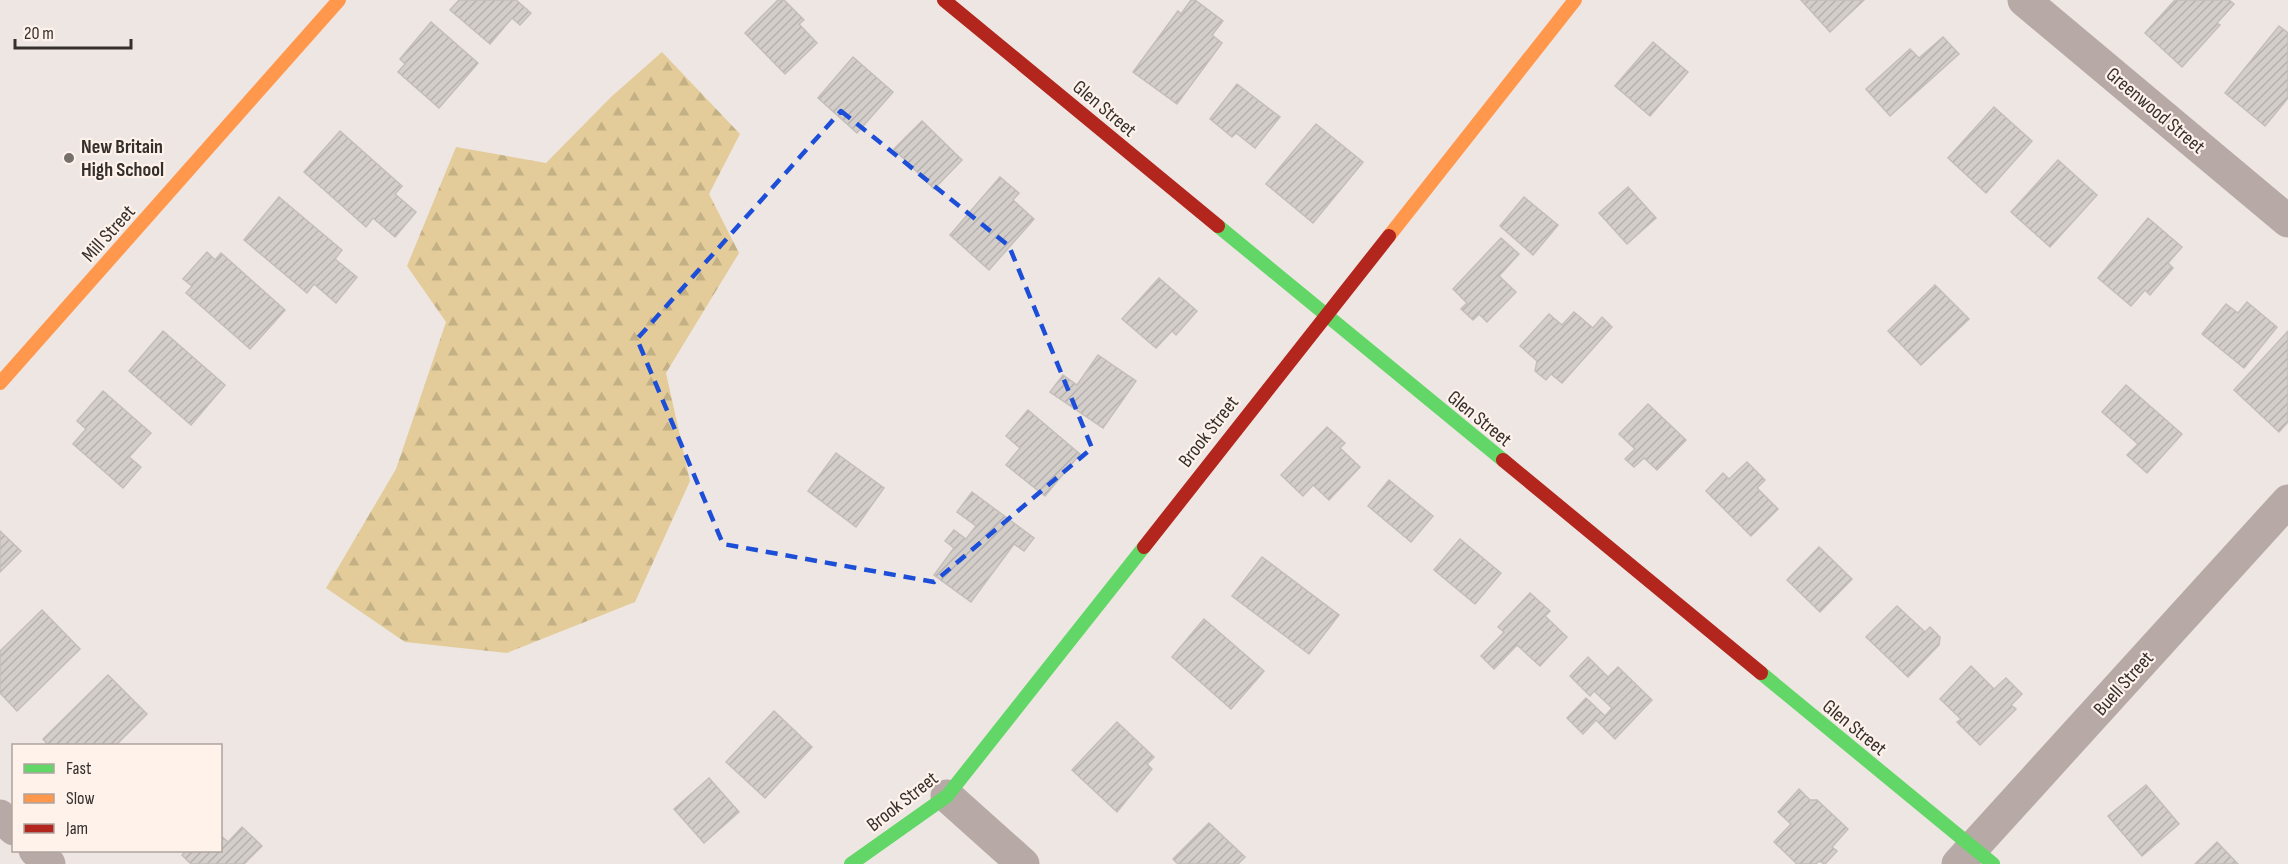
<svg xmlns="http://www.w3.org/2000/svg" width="2288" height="864" font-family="'Sofia Sans Condensed',sans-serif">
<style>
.forest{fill:url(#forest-firs)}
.building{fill:url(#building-hatch);stroke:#c4beba;stroke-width:1.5}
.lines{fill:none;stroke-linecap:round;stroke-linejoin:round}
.street{stroke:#b7a9a6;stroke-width:33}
.fast{stroke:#63d668;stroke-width:14}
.slow{stroke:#ff974d;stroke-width:14}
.jam{stroke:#b3261e;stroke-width:14}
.marked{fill:none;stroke:#1d4ed8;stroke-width:4.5;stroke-dasharray:12 8;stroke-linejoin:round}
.poi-dot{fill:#76706c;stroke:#fef2eb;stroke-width:2}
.labels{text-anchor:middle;stroke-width:4.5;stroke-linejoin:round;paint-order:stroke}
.street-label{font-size:20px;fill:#36302d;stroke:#fef2eb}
.poi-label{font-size:20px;font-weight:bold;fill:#36302d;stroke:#fef2eb;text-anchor:start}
</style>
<defs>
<pattern id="forest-firs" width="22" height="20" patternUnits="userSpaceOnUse" patternTransform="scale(1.5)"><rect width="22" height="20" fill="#e3cc9a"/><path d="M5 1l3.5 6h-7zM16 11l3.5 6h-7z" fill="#c3b085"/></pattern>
<pattern id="building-hatch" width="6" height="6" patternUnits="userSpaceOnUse" patternTransform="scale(1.5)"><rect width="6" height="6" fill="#d3cec9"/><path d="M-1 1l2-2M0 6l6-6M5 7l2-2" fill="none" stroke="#b6b1ad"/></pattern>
</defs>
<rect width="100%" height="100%" fill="#eee6e2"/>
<path class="forest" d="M662,52L740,134L709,194L739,253L666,373L690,481L635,602L507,653L405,642L326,588L396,469L446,322L407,266L456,147L546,163L611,97Z"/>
<g class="building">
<path d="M459,0H516L531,13L520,25L512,18L490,44L450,10Z"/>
<path d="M778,0H784L804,20L799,24L817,43L785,74L745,33Z"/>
<path d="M1191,0H1195L1223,21L1212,35L1222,43L1177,104L1133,72L1178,11L1181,14Z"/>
<path d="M1801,0H1864L1830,32Z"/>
<path d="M2175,0H2229L2234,4L2217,23L2220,25L2182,67L2145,33Z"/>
<path d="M431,22L478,63L439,108L398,72L405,64L400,59Z"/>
<path d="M2279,26L2288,33V98L2265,126L2225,93Z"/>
<path d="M1943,37L1959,54L1890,116L1866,89L1910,49L1919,58Z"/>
<path d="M1653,42L1688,72L1650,116L1615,86Z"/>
<path d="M853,57L893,92L857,133L818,98Z"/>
<path d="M1237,84L1280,117L1255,148L1236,133L1232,137L1210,119Z"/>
<path d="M1994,107L2032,141L1986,193L1948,158Z"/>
<path d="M922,121L962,160L934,189L894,149Z"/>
<path d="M1316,124L1363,162L1313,223L1266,184Z"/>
<path d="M340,131L402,186L395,194L416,212L395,237L373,218L366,227L304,172Z"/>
<path d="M2058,160L2097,195L2050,247L2011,212Z"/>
<path d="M1000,177L1019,193L1013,200L1034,219L989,270L950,235Z"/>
<path d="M1628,187L1656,218L1627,244L1599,213Z"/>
<path d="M279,197L342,250L335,259L357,277L336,303L314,284L307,293L244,240Z"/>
<path d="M1524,197L1558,225L1533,255L1500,226Z"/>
<path d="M2148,218L2182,247L2168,263L2173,268L2150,295L2145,290L2131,306L2098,278Z"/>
<path d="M1501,238L1519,254L1499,276L1516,292L1487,322L1479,314L1473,320L1461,309L1467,303L1453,289Z"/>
<path d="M207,252L215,260L221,253L285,310L250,349L186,293L192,286L183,279Z"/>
<path d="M1159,278L1197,311L1176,335L1172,331L1156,348L1122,319Z"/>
<path d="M1935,285L1969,319L1921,365L1888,331Z"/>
<path d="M2247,302L2277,327L2244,368L2202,334L2226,304L2238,313Z"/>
<path d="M1574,312L1593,328L1602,317L1612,327L1562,383L1551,374L1546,380L1535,371L1537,361L1520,346L1549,314L1562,325Z"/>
<path d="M163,331L225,385L191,425L129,371Z"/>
<path d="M2288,331V422L2279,432L2234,390Z"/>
<path d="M1098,355L1136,381L1103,428L1050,392L1063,375L1077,385Z"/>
<path d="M2126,385L2182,434L2147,473L2127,455L2138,444L2102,412Z"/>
<path d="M103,391L151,433L129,457L141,467L123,488L73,444L86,429L77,421Z"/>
<path d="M1648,404L1686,440L1657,470L1644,458L1634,467L1625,459L1635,449L1619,434Z"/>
<path d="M1028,410L1080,454L1045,496L1006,465L1020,448L1006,436Z"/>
<path d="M1327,427L1345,443L1340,448L1360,467L1329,500L1313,485L1303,496L1281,475Z"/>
<path d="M836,453L884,488L856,527L808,491Z"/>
<path d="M1747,462L1765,480L1757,488L1778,509L1751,536L1706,491L1723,473L1729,479Z"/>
<path d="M1389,480L1433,516L1411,542L1368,506Z"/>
<path d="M972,492L1034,538L1024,551L1014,544L971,602L934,575L954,548L945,541L954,530L966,539L976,526L957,512Z"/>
<path d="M0,531L21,551L0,572Z"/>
<path d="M1460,539L1501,573L1475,604L1434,570Z"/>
<path d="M1819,547L1852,579L1820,612L1787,580Z"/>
<path d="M1262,557L1339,615L1309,654L1232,596Z"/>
<path d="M1530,593L1550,611L1545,616L1567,637L1540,666L1517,645L1494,669L1481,656L1504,632L1498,627Z"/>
<path d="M1897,606L1925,632L1930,627L1940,637L1939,645L1908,677L1866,637Z"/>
<path d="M42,610L80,649L17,711L0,693V651Z"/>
<path d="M1204,619L1264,671L1231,709L1172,657Z"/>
<path d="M1588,657L1608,677L1618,667L1652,700L1615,739L1596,720L1583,734L1567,718L1586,698L1605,716L1612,708L1594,691L1590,696L1570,676Z"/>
<path d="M1971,666L1994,689L2006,678L2022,694L2011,705L2016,709L1980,745L1957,722L1961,719L1940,699Z"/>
<path d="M108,675L147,714L115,746H49L43,739Z"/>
<path d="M774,711L812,747L765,798L726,762Z"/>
<path d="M1117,722L1154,757L1147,764L1152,769L1117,812L1072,770Z"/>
<path d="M709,778L739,812L704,843L674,809Z"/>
<path d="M2146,785L2179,824L2142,856L2108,816Z"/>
<path d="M1799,789L1810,800H1817L1848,829L1832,847L1837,851L1825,864L1819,861L1816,864H1797L1774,842L1791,824L1778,812Z"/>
<path d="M1209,823L1245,857L1238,864H1178L1173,859Z"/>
<path d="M242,827L262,846L244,864H191L182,855L187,850H220V835L228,842Z"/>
<path d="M2217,842L2238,864H2195Z"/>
</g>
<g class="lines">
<g class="street">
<path d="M2024,0L2288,221"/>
<path d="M947,796L1023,864"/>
<path d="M0,816L14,829"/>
<path d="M35,850L49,864"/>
<path d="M1958,864L2288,501"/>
</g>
<g class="fast">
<path d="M1218,226L1503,460"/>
<path d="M1761,673L1993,864"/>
<path d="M851,864L947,796L1144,547"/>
</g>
<g class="slow">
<path d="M1389,236L1575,0"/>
<path d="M0,383L339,0"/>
</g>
<g class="jam">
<path d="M944,0L1218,226"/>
<path d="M1503,460L1761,673"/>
<path d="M1144,547L1389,236"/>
</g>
</g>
<path class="marked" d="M841,111L1009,246L1092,448L934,582L723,544L637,339Z"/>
<circle class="poi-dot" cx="69" cy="158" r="6"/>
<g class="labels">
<g class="street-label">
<text transform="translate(1105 108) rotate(40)" y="7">Glen Street</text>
<text transform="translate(2156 110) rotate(40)" y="7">Greenwood Street</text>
<text transform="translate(108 233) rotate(-48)" y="7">Mill Street</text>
<text transform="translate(1480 418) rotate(39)" y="7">Glen Street</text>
<text transform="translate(1208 431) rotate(-52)" y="7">Brook Street</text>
<text transform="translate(2123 683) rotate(-48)" y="7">Buell Street</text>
<text transform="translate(1855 727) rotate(39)" y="7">Glen Street</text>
<text transform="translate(902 801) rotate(-38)" y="7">Brook Street</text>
</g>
<g class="poi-label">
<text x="81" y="153">New Britain<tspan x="81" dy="23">High School</tspan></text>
</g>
</g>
<rect x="12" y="744" width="210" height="108" fill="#fef2eb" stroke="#aea49f" stroke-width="1.5"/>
<rect x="24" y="764" width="30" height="9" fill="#63d668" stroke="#aea49f" stroke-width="1.5"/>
<text x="66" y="774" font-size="18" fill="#36302d">Fast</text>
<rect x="24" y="794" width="30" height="9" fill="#ff974d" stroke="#aea49f" stroke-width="1.5"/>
<text x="66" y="804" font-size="18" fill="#36302d">Slow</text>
<rect x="24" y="824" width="30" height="9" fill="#b3261e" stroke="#aea49f" stroke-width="1.5"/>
<text x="66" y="834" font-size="18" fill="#36302d">Jam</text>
<path d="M15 39v9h116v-9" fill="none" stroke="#36302d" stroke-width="3"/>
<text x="24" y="39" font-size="18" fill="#36302d" stroke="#fef2eb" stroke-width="4.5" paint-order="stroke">20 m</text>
</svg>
